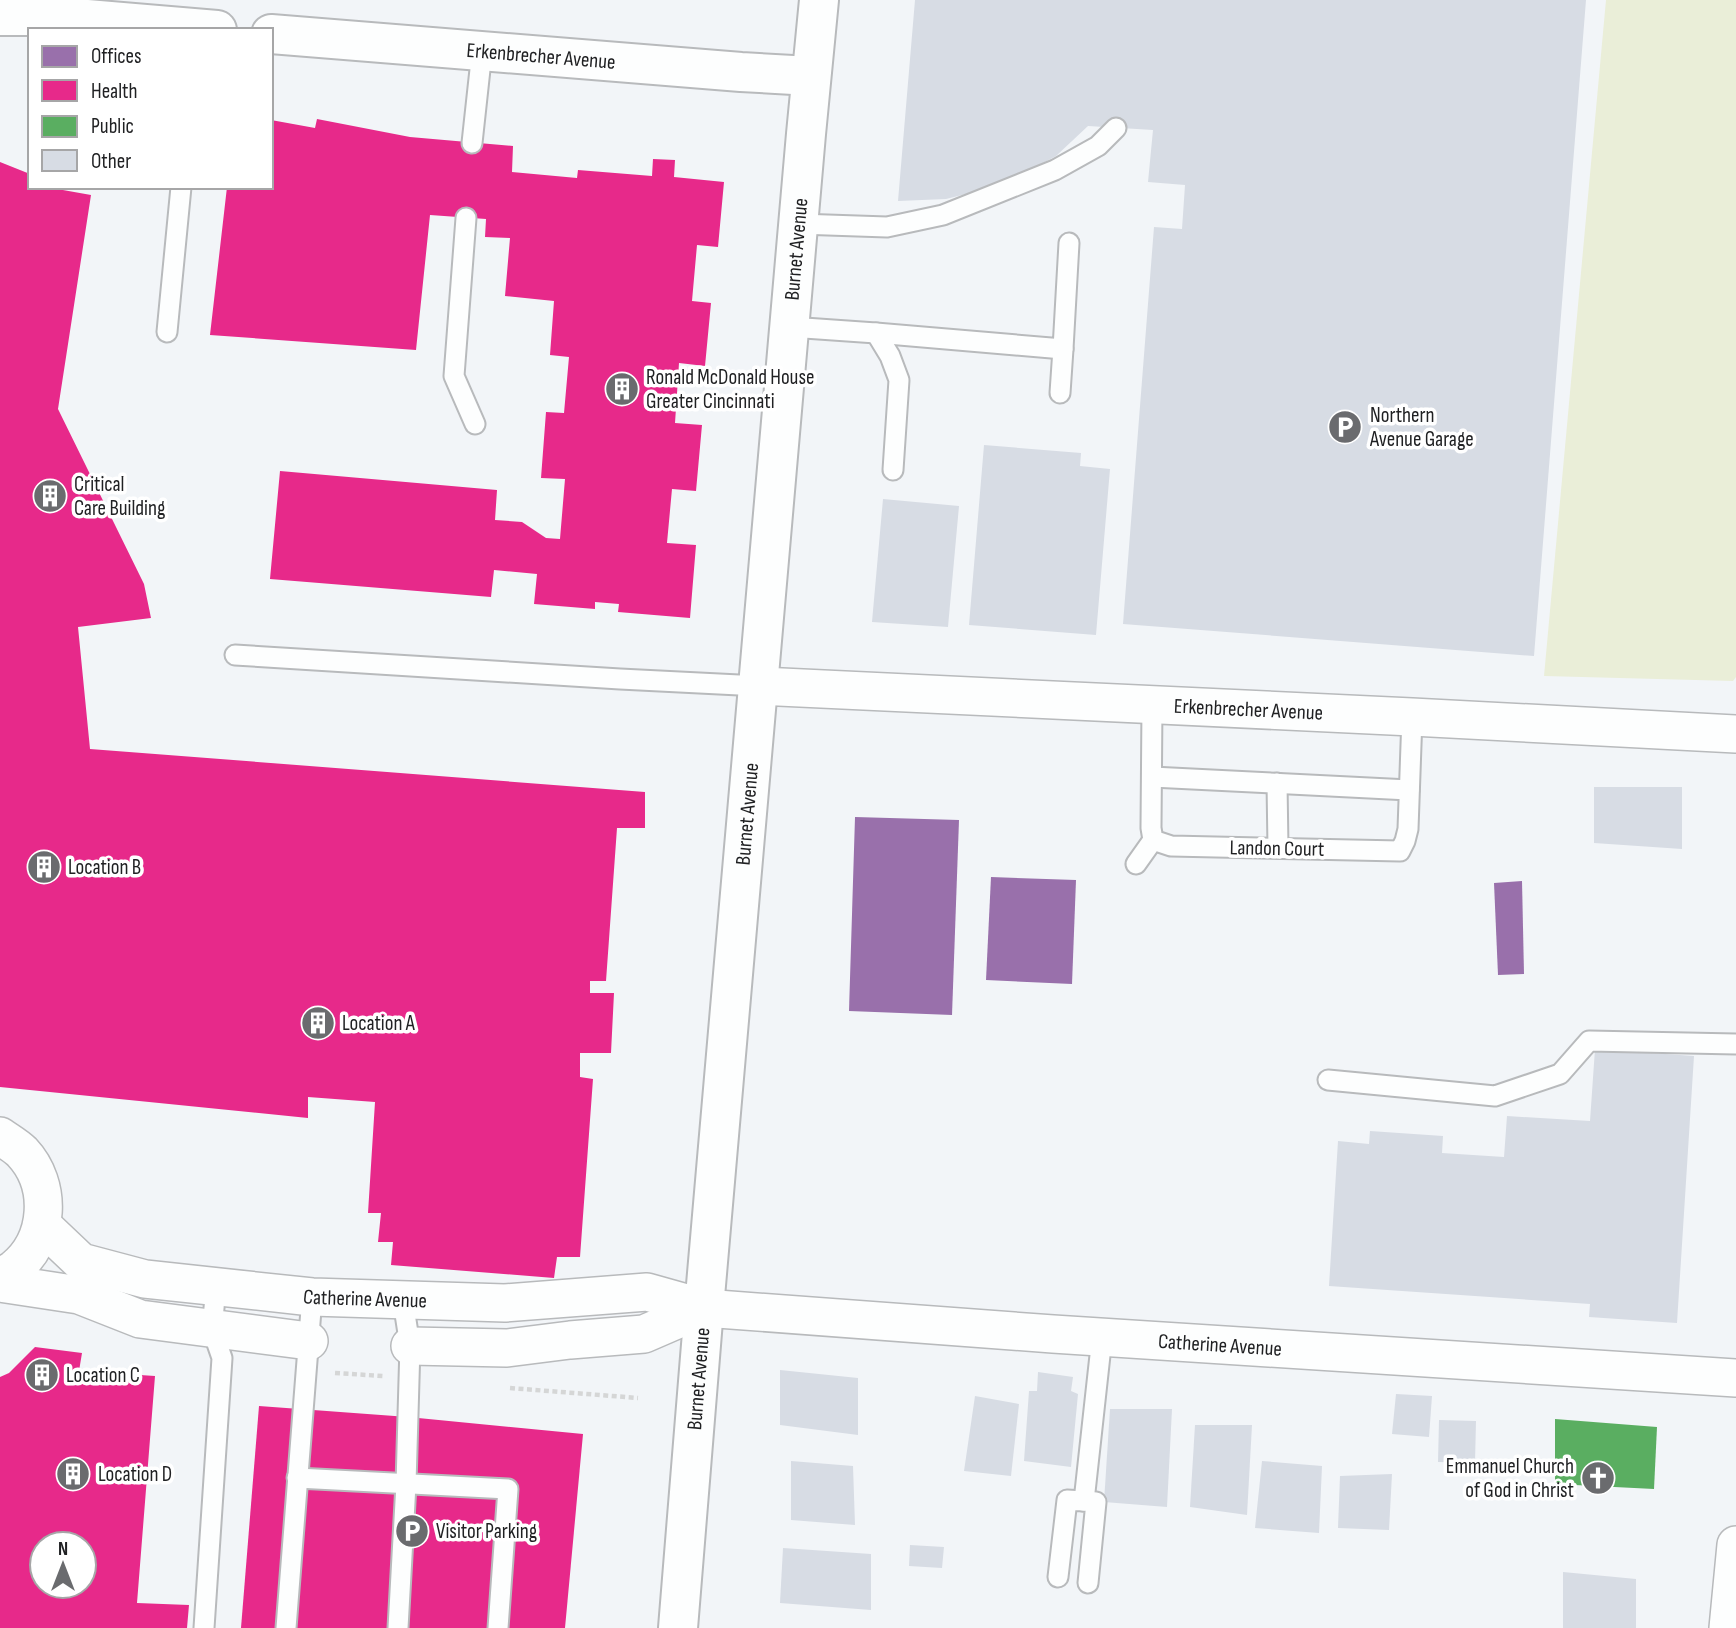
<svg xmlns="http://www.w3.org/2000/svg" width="1736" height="1628" font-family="'Sofia Sans Condensed',sans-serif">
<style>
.green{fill:#eaeed8}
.offices{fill:#9970ab}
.health{fill:#e7298a;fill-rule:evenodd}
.public{fill:#5aae61}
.building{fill:#d7dce4}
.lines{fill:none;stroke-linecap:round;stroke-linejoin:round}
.lane-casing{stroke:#b8babc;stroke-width:23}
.street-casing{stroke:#b8babc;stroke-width:40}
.secondary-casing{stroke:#b8babc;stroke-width:42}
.path{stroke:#d5d6d6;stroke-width:4.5;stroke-dasharray:5 3.5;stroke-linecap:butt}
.lane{stroke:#fdfefe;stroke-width:19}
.street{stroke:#fdfefe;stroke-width:37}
.secondary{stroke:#fdfefe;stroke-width:38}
.labels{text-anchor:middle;stroke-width:7;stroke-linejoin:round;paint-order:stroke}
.street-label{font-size:21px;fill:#202123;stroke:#fff}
.poi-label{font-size:21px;fill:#202123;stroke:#fff;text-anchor:start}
</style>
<rect width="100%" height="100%" fill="#f2f5f8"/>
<path class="green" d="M1606,0H1736V677L1733,681L1544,676Z"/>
<g class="offices">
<path d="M855,817L959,820L952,1015L849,1011Z"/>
<path d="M991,877L1076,880L1072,984L986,980Z"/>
<path d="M1522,881L1524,974L1498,975L1494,883Z"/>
</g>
<g class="health">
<path d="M317,119L410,137L513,146L512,172L577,178L578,170L652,176L653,159L675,160L674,177L724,182L718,247L697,245L692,301L711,303L705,366L679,363L675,423L702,425L696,491L672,489L667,543L696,545L690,618L618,612L619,604L595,602V609L534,604L537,574L494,570L491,597L270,579L280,471L497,490L495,520L522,522L546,538L560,539L565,479L541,478L546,412L564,413L569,357L550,355L554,301L505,296L510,238L485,237L486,219L430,215L416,350L210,335L227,187H271V120L315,128Z"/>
<path d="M0,162L30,174V187H46L91,195L58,409L144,584L151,618L78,627L90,749L645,792V828H617L606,981H590V993H614L611,1053H580V1077L593,1079L580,1257H557L554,1278L391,1265L393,1242H378L381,1213H368L375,1102L308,1097V1118L0,1087Z"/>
<path d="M35,1347L82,1353L79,1371L155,1376L137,1603L189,1605L187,1628H0V1377L9,1373ZM42,1544H84V1586H42Z"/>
<path d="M259,1406L408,1417L583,1434L565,1628H241Z"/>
</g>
<path class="public" d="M1555,1419L1657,1427L1654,1489L1555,1484Z"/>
<g class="building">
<path d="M915,0H1586L1534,656L1123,624L1154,227L1182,229L1185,185L1148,182L1153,130L1088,126L1056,156L1002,185L946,199L898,201Z"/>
<path d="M984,445L1081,453L1080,466L1110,469L1096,635L969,625Z"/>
<path d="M883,499L959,506L948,627L872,622Z"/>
<path d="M1594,787H1682V849L1594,843Z"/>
<path d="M1595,1049L1694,1056L1677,1323L1589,1317L1590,1304L1329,1286L1338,1141L1369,1144L1370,1131L1443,1136L1442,1153L1504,1157L1507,1116L1590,1121Z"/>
<path d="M780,1370L858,1378V1435L780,1425Z"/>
<path d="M1038,1372L1073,1377L1071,1391L1078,1394L1071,1467L1024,1461L1029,1391H1037Z"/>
<path d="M1396,1394L1432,1396L1429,1437L1392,1434Z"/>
<path d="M975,1396L1019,1404L1011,1476L964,1471Z"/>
<path d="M1110,1409H1172L1167,1507L1104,1502Z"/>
<path d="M1439,1420L1476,1421L1475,1463L1438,1462Z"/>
<path d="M1195,1425H1252L1247,1515L1190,1507Z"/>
<path d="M791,1461L853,1466L855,1525L791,1520Z"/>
<path d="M1262,1461L1322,1466L1319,1533L1255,1528Z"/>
<path d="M1392,1474L1389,1530L1338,1528L1340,1476Z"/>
<path d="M910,1545L944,1547L942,1568L909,1566Z"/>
<path d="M783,1548L871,1554V1610L780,1603Z"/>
<path d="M1563,1572L1636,1579V1628H1563Z"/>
</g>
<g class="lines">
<g class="lane-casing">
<g id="lane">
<path d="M472,143L482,51"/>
<path d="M466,218L454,376L475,424"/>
<path d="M798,224L887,227L943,215L1055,170L1098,146L1116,128"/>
<path d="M790,327L876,333L1063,349L1069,243"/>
<path d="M167,332L181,187"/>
<path d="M876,333L890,356L899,380L893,470"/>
<path d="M1060,393L1063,349"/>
<path d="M235,655L620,679L759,686"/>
<path d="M1152,705L1151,828L1153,840L1171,846L1400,851L1405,841L1408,829L1412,717"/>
<path d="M1152,777L1409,790"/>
<path d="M1277,783L1278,848"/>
<path d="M1136,864L1153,840"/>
<path d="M1328,1080L1495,1096L1560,1074L1589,1041L1736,1044"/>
<path d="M297,1478L508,1489L498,1628"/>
<path d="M1084,1501L1096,1502L1088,1583"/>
<path d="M1058,1577L1067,1500L1084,1501L1102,1337"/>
<path d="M204,1628L222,1358L212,1329L216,1287"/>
<path d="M286,1628L312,1297"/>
<path d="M398,1628L406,1484L409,1380L410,1346L403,1301"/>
</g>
</g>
<g class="street-casing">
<g id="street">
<path id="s1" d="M759,686L1412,717L1736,734"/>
<path d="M0,1136C7,1141 16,1146 22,1152C53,1185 50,1240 14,1269C10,1272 5,1274 0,1277"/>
<path id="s2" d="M42,1225L81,1262L145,1279L312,1297L505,1303L647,1292L704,1308L1053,1334L1736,1378"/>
<path d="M0,1283L79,1295L140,1319L309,1341"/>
<path d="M410,1346L507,1348L570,1340L644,1334L704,1308"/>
<path d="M1728,1628L1736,1545"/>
</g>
</g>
<g class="secondary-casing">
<g id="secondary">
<path d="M0,16H52L217,30"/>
<path id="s3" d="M271,34L741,72L811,76"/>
<path id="s4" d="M678,1628L704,1308L806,134L819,0"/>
</g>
</g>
<g class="path">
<path d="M335,1373L383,1376"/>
<path d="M510,1388L638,1398"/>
</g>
<use href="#lane" class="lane"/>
<use href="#street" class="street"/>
<use href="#secondary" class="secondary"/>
</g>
<defs>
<g id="building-disc" transform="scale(1.75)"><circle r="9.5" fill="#6a6b6e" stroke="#fff"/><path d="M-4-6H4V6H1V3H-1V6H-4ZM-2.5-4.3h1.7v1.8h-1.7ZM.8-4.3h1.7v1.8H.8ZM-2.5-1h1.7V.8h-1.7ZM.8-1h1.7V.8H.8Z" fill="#fff"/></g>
<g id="parking-disc" transform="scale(1.75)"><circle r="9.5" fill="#6a6b6e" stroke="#fff"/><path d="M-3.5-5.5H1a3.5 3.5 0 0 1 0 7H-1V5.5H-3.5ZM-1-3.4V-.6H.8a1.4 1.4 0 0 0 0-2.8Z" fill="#fff"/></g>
<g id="church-disc" transform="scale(1.75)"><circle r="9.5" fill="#6a6b6e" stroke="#fff"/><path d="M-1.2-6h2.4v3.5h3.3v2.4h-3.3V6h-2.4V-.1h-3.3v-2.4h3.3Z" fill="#fff"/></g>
</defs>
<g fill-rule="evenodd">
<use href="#building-disc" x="622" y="389"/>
<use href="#parking-disc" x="1345" y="427"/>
<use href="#building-disc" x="50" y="496"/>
<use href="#building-disc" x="44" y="867"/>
<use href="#building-disc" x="318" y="1023"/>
<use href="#building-disc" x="42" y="1375"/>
<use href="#building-disc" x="73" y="1474"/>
<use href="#church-disc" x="1598" y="1478"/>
<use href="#parking-disc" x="412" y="1531"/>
</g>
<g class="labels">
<g class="street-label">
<text dy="7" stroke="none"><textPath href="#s3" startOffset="271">Erkenbrecher Avenue</textPath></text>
<text dy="7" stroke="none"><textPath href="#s4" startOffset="1384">Burnet Avenue</textPath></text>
<text dy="7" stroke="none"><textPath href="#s1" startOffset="490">Erkenbrecher Avenue</textPath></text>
<text dy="7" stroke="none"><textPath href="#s4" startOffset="817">Burnet Avenue</textPath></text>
<text transform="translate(1277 848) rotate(1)" y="7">Landon Court</text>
<text dy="7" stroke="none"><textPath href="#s2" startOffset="341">Catherine Avenue</textPath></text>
<text dy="7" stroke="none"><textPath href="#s2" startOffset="1200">Catherine Avenue</textPath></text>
<text dy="7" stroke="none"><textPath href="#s4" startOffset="250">Burnet Avenue</textPath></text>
</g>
<g class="poi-label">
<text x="646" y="384">Ronald McDonald House<tspan x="646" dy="24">Greater Cincinnati</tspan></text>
<text x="1370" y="422">Northern<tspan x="1370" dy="24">Avenue Garage</tspan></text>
<text x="74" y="491">Critical<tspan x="74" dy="24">Care Building</tspan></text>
<text x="68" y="874">Location B</text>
<text x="342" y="1030">Location A</text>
<text x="66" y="1382">Location C</text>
<text x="1574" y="1473" text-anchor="end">Emmanuel Church<tspan x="1574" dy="24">of God in Christ</tspan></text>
<text x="98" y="1481">Location D</text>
<text x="436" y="1538">Visitor Parking</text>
</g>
</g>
<rect x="28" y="28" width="245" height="161" fill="#ffffff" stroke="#a6a6a7" stroke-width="2"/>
<rect x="42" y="46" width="35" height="21" fill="#9970ab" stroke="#a6a6a7" stroke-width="2"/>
<text x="91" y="63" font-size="21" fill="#202123">Offices</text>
<rect x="42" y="80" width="35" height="21" fill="#e7298a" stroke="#a6a6a7" stroke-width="2"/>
<text x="91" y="98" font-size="21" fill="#202123">Health</text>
<rect x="42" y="116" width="35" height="21" fill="#5aae61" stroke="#a6a6a7" stroke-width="2"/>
<text x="91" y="133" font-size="21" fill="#202123">Public</text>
<rect x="42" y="150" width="35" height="21" fill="#d7dce4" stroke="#a6a6a7" stroke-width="2"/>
<text x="91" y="168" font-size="21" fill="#202123">Other</text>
<g transform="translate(63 1565)"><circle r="33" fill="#ffffff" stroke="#a6a6a7" stroke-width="2"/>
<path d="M0-5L12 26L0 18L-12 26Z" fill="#6a6b6e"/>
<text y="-10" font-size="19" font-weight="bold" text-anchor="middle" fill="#202123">N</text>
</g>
</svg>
